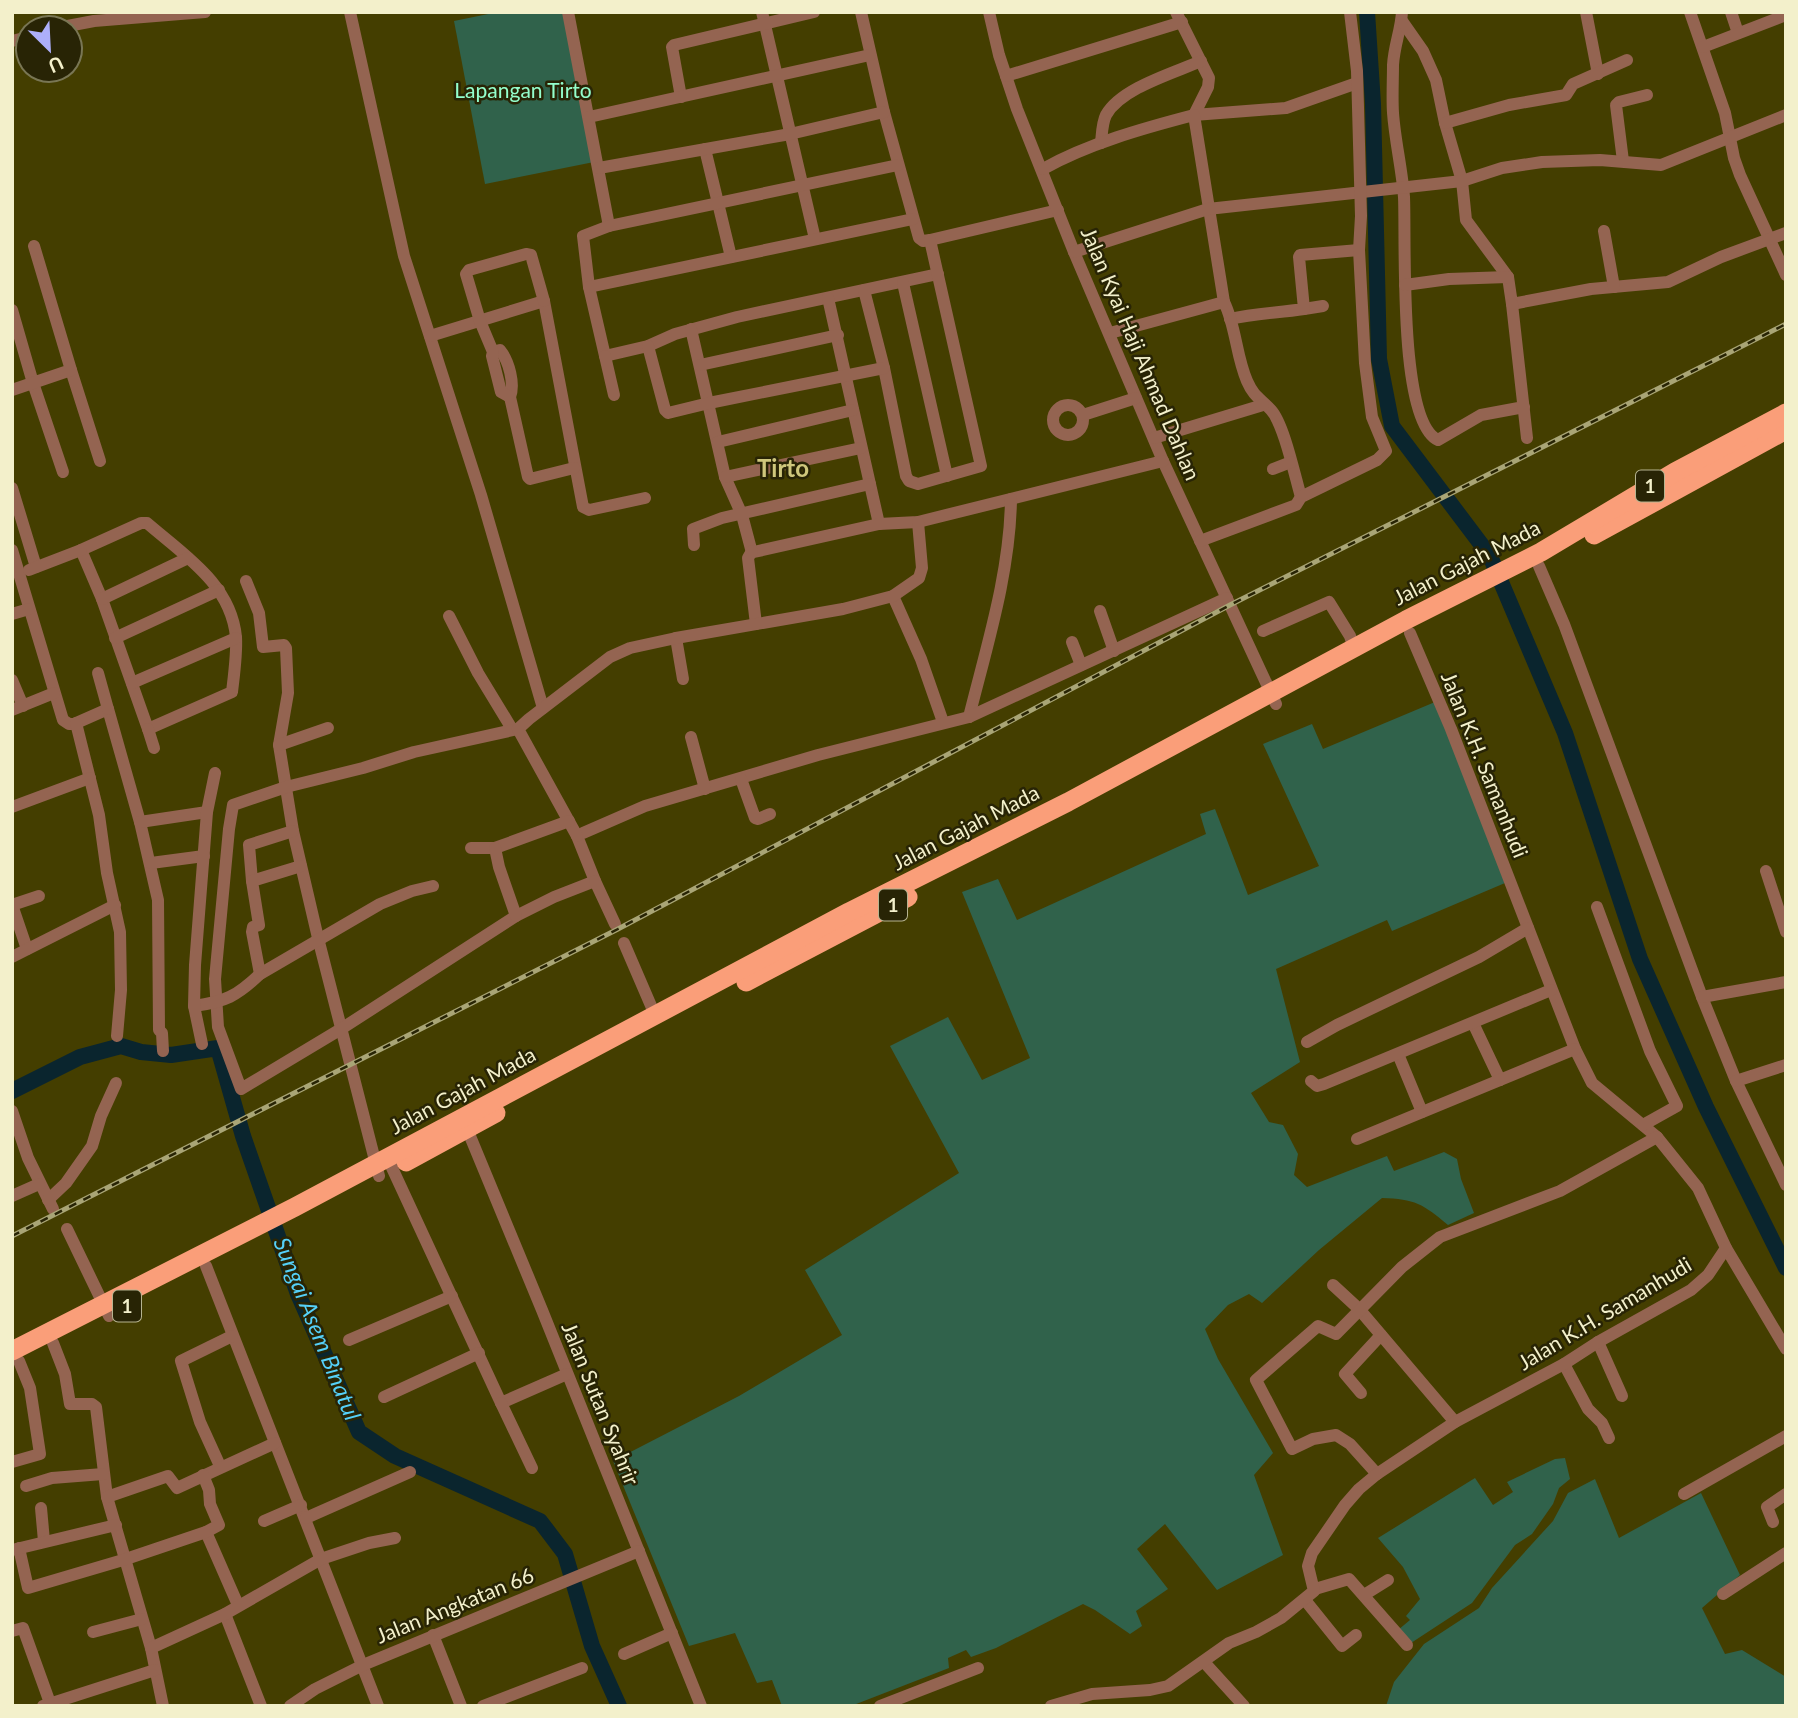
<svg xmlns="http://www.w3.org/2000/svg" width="1798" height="1718" font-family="Lato,sans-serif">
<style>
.green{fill:#30624b}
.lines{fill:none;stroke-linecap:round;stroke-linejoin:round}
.river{stroke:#0a252e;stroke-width:16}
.minor{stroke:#946451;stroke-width:12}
.highway{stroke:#fa9e79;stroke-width:19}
.rail-casing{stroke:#a9a576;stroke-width:5}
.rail{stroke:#282405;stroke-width:2.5;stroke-dasharray:8;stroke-linecap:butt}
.labels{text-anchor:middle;stroke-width:5;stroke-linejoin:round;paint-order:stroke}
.shield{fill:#282405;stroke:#b6b390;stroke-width:2}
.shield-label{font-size:19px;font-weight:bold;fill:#f3f0cb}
.park-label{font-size:21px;fill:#94fecc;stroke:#282405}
.street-label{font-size:21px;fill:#f3f0cb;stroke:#282405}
.water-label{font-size:23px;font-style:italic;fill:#55d0f8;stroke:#282405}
.quarter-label{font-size:24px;font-weight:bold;fill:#cfc77c;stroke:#282405}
</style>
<rect width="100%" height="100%" fill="#443e00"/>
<g class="green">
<path d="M498,12H563L594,162L485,184L454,21Z"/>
<path d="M1435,702L1505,883L1392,931L1387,920L1276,969L1300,1062L1251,1093L1269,1122L1283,1125L1298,1154L1294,1175L1307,1187L1387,1156L1394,1171L1444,1152L1457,1159L1461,1179L1474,1213L1448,1225C1423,1204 1415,1199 1382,1198L1319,1250L1262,1303L1249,1294L1228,1305L1205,1329L1218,1359L1273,1453L1254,1475L1283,1555L1217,1590L1165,1524L1137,1549L1168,1589L1136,1611L1142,1626L1130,1634L1095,1610L1083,1604L996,1648L971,1657L966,1650L948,1658L949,1668L851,1706H782L772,1680L757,1683L735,1633L689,1646L613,1461L739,1396L842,1335L805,1270L959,1173L890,1046L948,1017L982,1080L1030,1058L962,892L998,879L1017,920L1206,834L1200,814L1215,809L1248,895L1319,866L1263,744L1312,724L1323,749Z"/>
<path d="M1565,1458L1570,1479L1559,1488L1553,1504L1532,1534L1515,1545L1472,1603L1411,1643L1398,1630L1410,1620L1406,1616L1420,1599L1403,1567L1378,1538L1475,1478L1493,1505L1513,1492L1507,1482L1555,1459Z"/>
<path d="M1595,1479L1619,1538L1701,1493L1740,1575L1702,1608L1725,1654L1742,1650L1786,1677V1706H1386L1394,1682L1424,1644L1479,1608L1492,1588L1553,1521L1568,1493Z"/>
</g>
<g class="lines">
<g class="river">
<path d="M1367,12L1373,104L1379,359L1392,426L1490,556L1565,733L1640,959L1706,1107L1786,1268"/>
<path d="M12,1091L80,1057L121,1046L141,1052L171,1055L218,1048L243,1136L298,1294L359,1432L395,1456L540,1521L565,1554L592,1646L619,1706"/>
</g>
<g class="minor">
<path d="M350,12L404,256L481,495L543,708"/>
<path d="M568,12L609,226"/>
<path d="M762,12L815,239"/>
<path d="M861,12L884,112L919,238L923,241L930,240L1058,210"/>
<path d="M989,12L999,55L1017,109L1074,252L1163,461L1276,704"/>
<path d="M1176,12L1209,78L1208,87L1194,115L1286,108L1357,83"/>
<path d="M1402,12C1401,30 1394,46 1393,65C1393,80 1392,97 1393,113C1395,141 1402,169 1404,197C1406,240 1398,422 1438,440L1481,415L1524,407"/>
<path d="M1586,12L1598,74"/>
<path d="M1690,12L1725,113L1734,158L1740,175L1786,275"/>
<path d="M1731,12L1738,33"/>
<path d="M1402,21L1423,51L1436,80L1445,123L1462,181L1466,220L1508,277L1512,304L1591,289L1668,282L1721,257L1786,233"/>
<path d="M57,28L94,21L205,12"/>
<path d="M12,41L28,37"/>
<path d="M1703,47L1786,15"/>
<path d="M1006,76L1182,22"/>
<path d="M681,97L672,47L674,45L814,12"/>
<path d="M589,117L870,55"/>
<path d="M1445,123L1509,105L1566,95L1573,84L1627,60"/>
<path d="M1101,143C1102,134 1102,123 1106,115C1121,88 1174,73 1201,61"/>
<path d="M705,149L731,257"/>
<path d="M1623,161L1616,105L1619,102L1647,95"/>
<path d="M898,165L609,226L583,236L589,287L605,356L648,346L675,334L737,317L938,274"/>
<path d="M599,168L790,134L884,112"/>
<path d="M1043,169C1087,144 1144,128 1194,115L1224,302"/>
<path d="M1604,231L1614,287"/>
<path d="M1074,252L1208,209L1462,181L1502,168L1542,162L1600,160L1661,165L1786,115"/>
<path d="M903,283L947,476"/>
<path d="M1405,285L1449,279L1508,277"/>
<path d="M589,287L913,219"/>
<path d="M864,290L884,368L906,476L909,481L918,484L981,466L930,240"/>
<path d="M828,298L879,524"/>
<path d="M1512,304L1527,438"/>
<path d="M1304,309L1323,306"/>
<path d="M12,310L33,383L63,472"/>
<path d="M1230,319C1255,313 1278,313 1304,309L1299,257L1300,255L1359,250"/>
<path d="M691,329L725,477L742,515L751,549L754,552L879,524L918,522L1163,461"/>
<path d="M1110,333L1224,302C1236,326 1236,356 1247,381C1254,397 1260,398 1271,410C1284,424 1295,477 1301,497"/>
<path d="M430,336L544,301L583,507L589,510L645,498"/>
<path d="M648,346L665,410L668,413L709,403L884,368"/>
<path d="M493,352L500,350C509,361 515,384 510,397L528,477L530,479L574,468"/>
<path d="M605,356L614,395"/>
<path d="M700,365L838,335"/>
<path d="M71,370L100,461"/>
<path d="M12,390L71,370L34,246"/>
<path d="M510,397L501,392L492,356L493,352L480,321L466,274L469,270L526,254L531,255L544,301"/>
<circle cx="1068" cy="420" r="15"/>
<path d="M1083,415L1136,398"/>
<path d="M1154,438L1263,405"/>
<path d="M718,442L853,410"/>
<path d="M1273,469L1291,462"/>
<path d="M725,477L861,448"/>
<path d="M12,488L36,567"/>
<path d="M141,523H147C184,555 231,584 236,637C237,654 234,675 232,692L148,729L102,599L81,550Z"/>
<path d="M1200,541L1296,505L1301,497L1377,460L1386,451L1372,417L1365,363L1359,250L1361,216L1357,71L1350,12"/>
<path d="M694,545L693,529L722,518L870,484"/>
<path d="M12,550L63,720L69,724H74L108,709L140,822L158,900L159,1030L162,1033L163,1051"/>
<path d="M752,551L748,558L756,624"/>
<path d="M1539,566L1564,624L1702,997L1736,1081L1786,1185"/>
<path d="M29,570L81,550"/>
<path d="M246,581L259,613L263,647L284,645L286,648L288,693L279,745L293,831L318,938L379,1176"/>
<path d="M893,596L921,659L943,722"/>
<path d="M102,599L188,558"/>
<path d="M1100,611L1114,651"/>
<path d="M12,614L29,609"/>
<path d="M449,616L478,673L512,729"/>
<path d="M1263,631L1329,602L1350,636L1354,648"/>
<path d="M1410,633L1451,729L1575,1049L1592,1083L1657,1137L1698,1188L1726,1248L1786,1349"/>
<path d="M115,638L219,590"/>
<path d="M676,638L683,679"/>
<path d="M1072,642L1081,665"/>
<path d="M98,673L108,709"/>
<path d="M12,680L23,706"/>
<path d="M132,683L236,638"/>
<path d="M12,710L54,693"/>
<path d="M969,717C987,645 1010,573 1011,499"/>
<path d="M76,723L99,815L107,873L120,932L121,990L117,1036"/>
<path d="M148,729L154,748"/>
<path d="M518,729L414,752L363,768L286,787L233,805L229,829L215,979L218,1027L241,1089L341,1029L516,916L554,897L595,881L577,836L583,833L645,806L818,755L969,717L1227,598"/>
<path d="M691,737L705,789"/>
<path d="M279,745L328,728"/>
<path d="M741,779L755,818L758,819L770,814"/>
<path d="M12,807L90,778"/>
<path d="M140,822L207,812"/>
<path d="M577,836L518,729L529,719L610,657L630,648L676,638L843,609L893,596L919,578L922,568L918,522"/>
<path d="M471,848H495L569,821"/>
<path d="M495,848L499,867L516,916"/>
<path d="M151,863L204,856"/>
<path d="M1766,871L1786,932"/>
<path d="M252,881L249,845L293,831"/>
<path d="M595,881L615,924"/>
<path d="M12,905L27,949"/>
<path d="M12,905L39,896"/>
<path d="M1597,907L1650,1051L1677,1106L1643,1125"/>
<path d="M624,943L655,1015"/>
<path d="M12,957L115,905"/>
<path d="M260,974L252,932L253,927L259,925L252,881L301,866"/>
<path d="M1702,997L1786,982"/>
<path d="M194,1006C225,1002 237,996 260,974L380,904L412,891L433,886"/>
<path d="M1473,1023L1500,1080"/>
<path d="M1307,1042L1337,1025L1479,957L1528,928"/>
<path d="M202,1044L194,1006L195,965L207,812L215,773"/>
<path d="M1398,1054L1422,1112"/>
<path d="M1311,1081L1317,1086L1324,1084L1551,990"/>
<path d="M1736,1081L1786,1065"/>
<path d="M12,1111L28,1158L53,1209"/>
<path d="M465,1124L542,1310L701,1706"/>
<path d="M1357,1139L1575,1049"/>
<path d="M387,1157L501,1403L567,1374"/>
<path d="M12,1196L39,1184"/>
<path d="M48,1200L66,1183L92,1146L101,1116L116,1083"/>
<path d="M67,1229L109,1316"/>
<path d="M206,1266L378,1706"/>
<path d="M1333,1285L1359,1309L1455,1422"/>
<path d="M349,1340L452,1296"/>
<path d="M1598,1342L1622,1396"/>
<path d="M53,1343L65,1374L70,1404H92L96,1407L107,1497L151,1648L163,1706"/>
<path d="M1564,1364L1588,1409L1602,1423L1609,1438"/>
<path d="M1361,1393L1345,1374L1381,1335"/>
<path d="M384,1397L479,1353"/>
<path d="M501,1403L532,1468"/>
<path d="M12,1462L40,1454L30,1388L19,1361"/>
<path d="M220,1466L200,1422L181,1361L232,1336"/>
<path d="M1377,1474L1350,1444L1336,1435L1313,1439L1292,1449L1256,1380L1318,1326L1336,1334L1402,1267L1440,1237L1560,1191L1657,1137"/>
<path d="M26,1486L52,1478L103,1474"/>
<path d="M1684,1494L1786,1436"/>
<path d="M107,1497L168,1476L177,1488L275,1443"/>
<path d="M41,1508L44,1541"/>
<path d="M306,1518L410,1472"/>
<path d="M264,1521L301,1505"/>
<path d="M1773,1522L1767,1507L1786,1494"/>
<path d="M206,1532L238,1605"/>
<path d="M19,1548L28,1588L123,1560L206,1532L219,1525L210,1504L209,1490L203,1475"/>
<path d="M12,1550L116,1525"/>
<path d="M1315,1589L1349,1579L1407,1645"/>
<path d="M1723,1594L1786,1553"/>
<path d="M1364,1595L1388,1580"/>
<path d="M1305,1600L1342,1646L1356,1635"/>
<path d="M225,1614L261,1706"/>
<path d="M12,1631L23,1628L50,1703"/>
<path d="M93,1632L142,1619"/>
<path d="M433,1635L461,1706"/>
<path d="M151,1648L225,1614L321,1559L369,1543L395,1538"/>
<path d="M624,1654L672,1633"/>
<path d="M1204,1662L1244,1706"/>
<path d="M43,1706L155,1670"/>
<path d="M290,1706L315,1689L363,1665L639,1551"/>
<path d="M483,1706L582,1668"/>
<path d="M880,1706L978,1668"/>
<path d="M1051,1706L1092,1694L1150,1690L1168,1686L1229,1643L1256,1632L1281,1618L1314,1591L1308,1566L1312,1553L1345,1505L1359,1489L1377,1474L1455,1422L1564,1364L1598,1342L1691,1290L1708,1275L1726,1248"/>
</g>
<g class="highway">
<path d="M1594,535L1786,430"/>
<path d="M746,982L908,897"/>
<path d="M406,1162L496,1113"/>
<path d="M12,1351L295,1207L849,912L1068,802L1406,620L1541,552L1675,472L1786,413"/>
</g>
<g class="rail-casing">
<path id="rail" d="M12,1236L618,929L1230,605L1786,324"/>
</g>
<use href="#rail" class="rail"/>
</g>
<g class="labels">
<g class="shield">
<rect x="1636" y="470.5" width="28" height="31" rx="5"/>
<rect x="879" y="889.5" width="28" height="31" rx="5"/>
<rect x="113" y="1290.5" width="28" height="31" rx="5"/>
</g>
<g class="shield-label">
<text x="1650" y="493">1</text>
<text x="893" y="912">1</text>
<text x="127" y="1313">1</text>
</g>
<g class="park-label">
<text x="523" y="98">Lapangan Tirto</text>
</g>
<g class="street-label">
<text transform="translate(1140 354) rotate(67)" y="7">Jalan Kyai Haji Ahmad Dahlan</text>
<text transform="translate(1467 563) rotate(-27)" y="7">Jalan Gajah Mada</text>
<text transform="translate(1484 765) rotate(68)" y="7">Jalan K.H. Samanhudi</text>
<text transform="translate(966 828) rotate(-27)" y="7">Jalan Gajah Mada</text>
<text transform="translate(463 1091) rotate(-28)" y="7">Jalan Gajah Mada</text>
<text transform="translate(1605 1314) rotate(-31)" y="7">Jalan K.H. Samanhudi</text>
<text transform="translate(600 1404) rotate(68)" y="7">Jalan Sutan Syahrir</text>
<text transform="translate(455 1606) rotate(-22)" y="7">Jalan Angkatan 66</text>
</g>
<g class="water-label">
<text transform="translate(317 1329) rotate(68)" y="8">Sungai Asem Binatul</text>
</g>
<g class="quarter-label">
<text x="783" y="477">Tirto</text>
</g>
</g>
<rect width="1798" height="1718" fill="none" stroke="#f3f0cb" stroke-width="28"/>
<g transform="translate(49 49) rotate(156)"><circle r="33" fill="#282405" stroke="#797654" stroke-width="2"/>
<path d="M0-5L12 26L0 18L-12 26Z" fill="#adaffb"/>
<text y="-10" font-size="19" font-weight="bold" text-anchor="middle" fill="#f3f0cb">U</text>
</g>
</svg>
